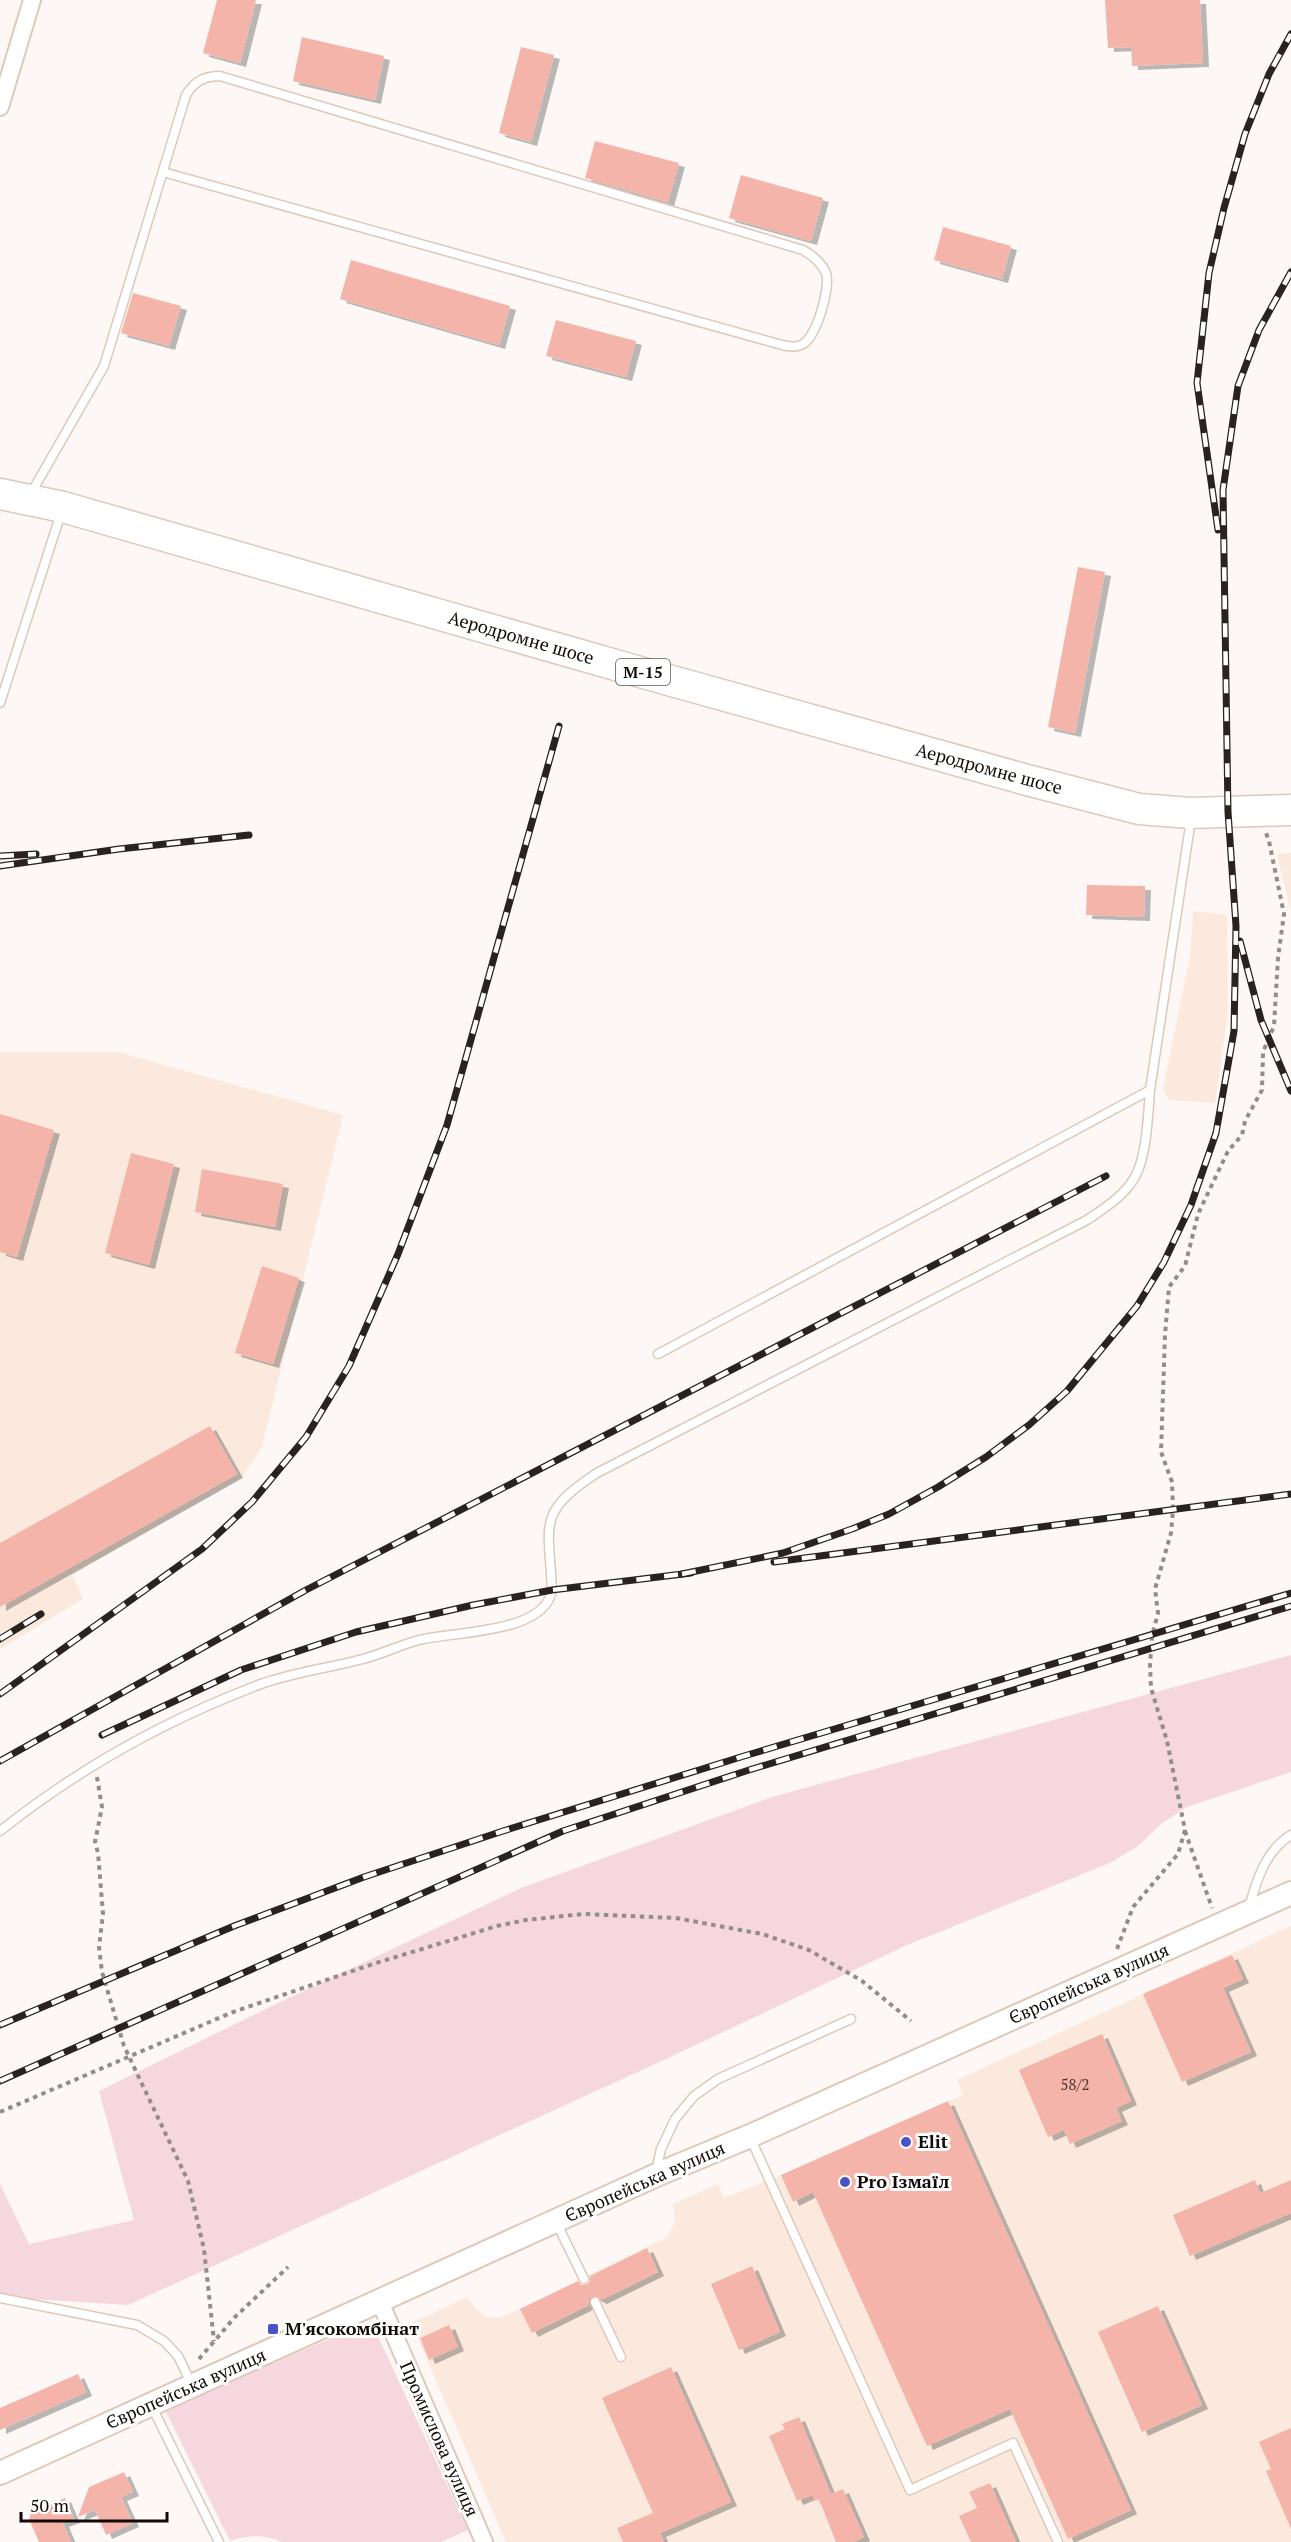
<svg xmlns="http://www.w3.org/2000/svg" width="1291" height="2542" font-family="'PT Serif',serif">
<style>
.built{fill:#fbe9dd}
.green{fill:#f7d7df}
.building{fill:#f5b4aa;filter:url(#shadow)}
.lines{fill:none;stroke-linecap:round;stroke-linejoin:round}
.lane-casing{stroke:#dec8b9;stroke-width:11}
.street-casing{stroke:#dec8b9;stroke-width:20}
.secondary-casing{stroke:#dec8b9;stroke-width:26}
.highway-casing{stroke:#dec8b9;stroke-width:33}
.path{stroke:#938d89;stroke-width:4;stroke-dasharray:4.5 4.5;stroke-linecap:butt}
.lane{stroke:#fff;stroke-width:8}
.street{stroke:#fff;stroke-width:16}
.secondary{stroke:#fff;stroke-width:22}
.highway{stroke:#fff;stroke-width:30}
.rail-casing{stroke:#29221e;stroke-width:7}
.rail{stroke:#fff;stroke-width:4.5;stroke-dasharray:14;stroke-linecap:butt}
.poi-dot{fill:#4b51c6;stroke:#fff;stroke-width:2}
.labels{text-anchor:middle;stroke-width:6;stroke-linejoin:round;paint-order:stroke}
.number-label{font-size:15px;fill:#4a342f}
.shield{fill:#fff;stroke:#585451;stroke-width:1.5}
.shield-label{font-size:16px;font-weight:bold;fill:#110a06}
.street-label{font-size:18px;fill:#110a06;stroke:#fff}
.poi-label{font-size:18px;font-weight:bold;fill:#110a06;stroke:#fff;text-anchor:start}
</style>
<defs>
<filter id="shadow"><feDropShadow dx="6" dy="4" stdDeviation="0" flood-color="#0004"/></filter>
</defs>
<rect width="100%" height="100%" fill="#fdf8f5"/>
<g class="built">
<path d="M1291,853V913L1277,854Z"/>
<path d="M1193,911L1227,915L1228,1012L1215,1103L1169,1100L1163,1088L1190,957Z"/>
<path d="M0,1052H118L343,1115L262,1447L242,1477L73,1575L83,1599L0,1649Z"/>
<path d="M1291,1926V2542H506L411,2323L468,2297L474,2307L485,2316L497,2318L505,2316L666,2238L675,2223L673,2204L718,2184L724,2198L781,2175L963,2095L957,2080Z"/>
</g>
<g class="green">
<path d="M1291,1655V1772L1187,1807L1162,1823L1138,1846L1110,1863L907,1945L666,2059L128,2305L0,2297V2184L29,2244L134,2220L99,2091L274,2005L521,1888L772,1797Z"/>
<path d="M359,2326H366L376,2332L468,2530L441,2542H282C266,2534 246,2535 230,2541L165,2410Z"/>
</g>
<g class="building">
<path d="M217,0H256L240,63L203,53Z"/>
<path d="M1105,0H1200L1203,63L1132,66L1131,47L1108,48Z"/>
<path d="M302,37L384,56L375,100L293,81Z"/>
<path d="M521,47L554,55L531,142L499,133Z"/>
<path d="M595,141L679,163L668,202L585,178Z"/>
<path d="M741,175L823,198L811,241L729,218Z"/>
<path d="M943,227L1011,246L1002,279L934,260Z"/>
<path d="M351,260L510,306L499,345L340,299Z"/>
<path d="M133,293L181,306L169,346L121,333Z"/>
<path d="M556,320L636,341L626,377L546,356Z"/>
<path d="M1078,567L1105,572L1075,733L1048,727Z"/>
<path d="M1087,885L1145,886L1144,917L1086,915Z"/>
<path d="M0,1114L54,1130L17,1257L0,1252Z"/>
<path d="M131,1153L174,1164L149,1265L105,1253Z"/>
<path d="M202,1169L283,1184L275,1227L195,1212Z"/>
<path d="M262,1266L299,1278L273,1364L235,1353Z"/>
<path d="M210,1426L237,1474L0,1607V1543Z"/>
<path d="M1232,1955L1243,1979L1223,1988L1251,2052L1182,2082L1143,1994Z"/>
<path d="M1102,2034L1131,2101L1116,2108L1122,2121L1070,2144L1064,2130L1048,2137L1019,2070Z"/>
<path d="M948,2101L1131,2510L1068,2539L1010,2409L927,2446L813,2192L793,2202L781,2175Z"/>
<path d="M1255,2180L1260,2193L1291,2180V2213L1190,2256L1173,2215Z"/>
<path d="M647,2248L658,2272L601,2300L593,2296L589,2299V2305L532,2333L520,2309L578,2281L581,2285H586L590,2282V2276Z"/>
<path d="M752,2266L780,2332L739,2350L711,2284Z"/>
<path d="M1158,2306L1202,2405L1142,2432L1098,2332Z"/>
<path d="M449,2325L458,2347L429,2360L420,2338Z"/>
<path d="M671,2367L731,2502L660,2533L664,2542H623L617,2528L653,2513L602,2398Z"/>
<path d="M78,2374L86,2392L0,2430V2408Z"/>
<path d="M799,2417L831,2494L843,2489L864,2537L853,2542H836L819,2499L815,2501L812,2495L797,2501L769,2436L785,2429L782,2424Z"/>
<path d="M1291,2428V2529L1266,2471L1271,2469L1259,2442Z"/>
<path d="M124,2472L133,2492L121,2497L133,2523L106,2535L95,2510L78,2517L89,2487Z"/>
<path d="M990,2483L1016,2542H971L959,2516L977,2508L969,2492Z"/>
<path d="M65,2498L74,2519L63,2523L71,2542H39L29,2519L31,2513Z"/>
</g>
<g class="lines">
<g class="lane-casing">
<g id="lane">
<path d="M30,495L104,366L186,95C195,81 204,76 220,76L803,250C813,256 821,262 826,273C831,287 816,340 801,345C795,348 788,346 782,345L163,172"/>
<path d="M0,703L61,513"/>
<path d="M658,1354L1150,1090L1191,819"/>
<path d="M0,1831C78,1769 168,1719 261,1684C295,1672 329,1668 363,1659C382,1654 400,1645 419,1640C455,1631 545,1634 552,1590C549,1524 536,1513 597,1473L1087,1220C1105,1208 1124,1196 1135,1177C1147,1155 1148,1115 1150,1090"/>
<path d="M1249,1907C1257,1880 1265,1851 1291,1835"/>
<path d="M750,2137L910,2490L1013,2443L1058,2542"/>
<path d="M660,2171L658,2162L661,2149L675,2119L694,2096L718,2079L851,2019"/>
<path d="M556,2222L584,2279"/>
<path d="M0,2298L137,2325L164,2341L178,2356L192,2385"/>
<path d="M595,2302L621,2357"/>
<path d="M151,2405L219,2542"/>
</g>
</g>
<g class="street-casing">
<g id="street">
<path d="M0,107L32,0"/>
<path d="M380,2302L484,2542"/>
</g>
</g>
<g class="secondary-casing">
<path id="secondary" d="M0,2473L661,2173L750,2136L1291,1893"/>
</g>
<g class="highway-casing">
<path id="highway" d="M0,494L63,507L647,674L1027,780L1139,809L1191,813L1291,810"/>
</g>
<g class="path">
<path d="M97,1777L102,1807L95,1842L98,1853L103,1914L99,1947L102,1972L124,2046L188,2181L204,2249L214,2341"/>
<path d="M1185,1831L1212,1908"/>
<path d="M1117,1949L1133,1907L1178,1854L1185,1830L1167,1741L1151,1688L1150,1666L1152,1636L1158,1613L1155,1589L1171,1533L1173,1510L1172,1482L1161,1452L1165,1335L1169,1287L1185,1266L1198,1214L1228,1151L1242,1135L1245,1121L1262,1090L1263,1052L1274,1026L1278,958L1284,914L1269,841L1266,833"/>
<path d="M0,2112L233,2012L373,1964L497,1926L526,1920L583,1914L676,1918L762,1934L809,1950L862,1981L911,2021"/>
<path d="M199,2359L235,2317L288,2267"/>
</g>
<use href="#lane" class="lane"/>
<use href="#street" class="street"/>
<use href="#secondary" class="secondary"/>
<use href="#highway" class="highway"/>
<g class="rail-casing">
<g id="rail">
<path d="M1218,530L1197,383L1209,273L1224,208L1245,134L1269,74L1291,34"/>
<path d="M0,856L36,854"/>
<path d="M0,866L119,849L249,835"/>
<path d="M1240,941L1261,1020L1291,1091"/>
<path d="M774,1562L1291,1494"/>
<path d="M682,1574L783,1553L852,1529L889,1514L938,1487L986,1457L1029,1425L1067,1391L1137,1306L1164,1262L1191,1205L1216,1133L1234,1031L1236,926L1228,812L1223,490L1238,386L1259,330L1291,272"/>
<path d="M0,1639L41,1614"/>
<path d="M0,1694L202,1549L252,1502L306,1437L349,1366L398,1254L447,1125L559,726"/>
<path d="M102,1735L241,1670L356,1632L473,1605L552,1590L691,1573"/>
<path d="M0,1761L306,1590L1106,1176"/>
<path d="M0,2025L234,1926L364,1877L503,1831L744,1756L1291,1593"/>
<path d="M0,2081L563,1831L749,1770L1291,1606"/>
</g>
</g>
<use href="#rail" class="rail"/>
</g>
<g class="poi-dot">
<circle cx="906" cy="2142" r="6"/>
<circle cx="845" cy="2182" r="6"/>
<rect x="267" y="2323" width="12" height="12" rx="3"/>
</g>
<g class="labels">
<g class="number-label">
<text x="1075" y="2090">58/2</text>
</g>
<rect class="shield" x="616" y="659" width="54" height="26" rx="4.5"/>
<g class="shield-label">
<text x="643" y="678">М-15</text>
</g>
<g class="street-label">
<text transform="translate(521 638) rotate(16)" y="6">Аеродромне шосе</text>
<text transform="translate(989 769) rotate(15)" y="6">Аеродромне шосе</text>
<text transform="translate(1089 1984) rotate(-24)" y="6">Європейська вулиця</text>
<text transform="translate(645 2182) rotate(-24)" y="6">Європейська вулиця</text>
<text transform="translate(186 2389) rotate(-24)" y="6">Європейська вулиця</text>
<text transform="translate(439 2439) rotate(66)" y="6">Промислова вулиця</text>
</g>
<g class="poi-label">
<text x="918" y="2148">Elit</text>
<text x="857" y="2188">Pro Ізмаїл</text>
<text x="285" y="2335">М'ясокомбінат</text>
</g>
</g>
<path d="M21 2512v9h146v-9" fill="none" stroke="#110a06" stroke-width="3"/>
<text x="30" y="2512" font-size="18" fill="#110a06" stroke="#ffffff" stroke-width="4.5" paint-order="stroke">50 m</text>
</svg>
